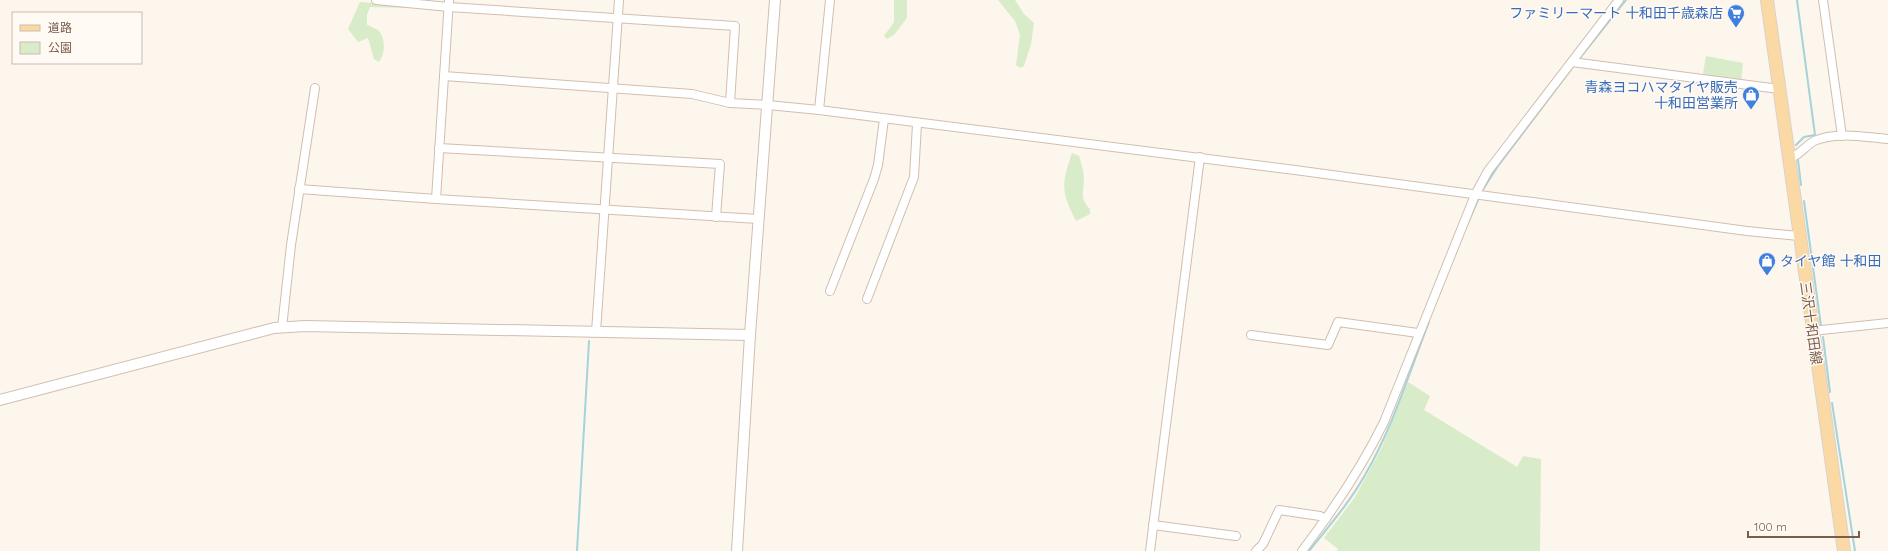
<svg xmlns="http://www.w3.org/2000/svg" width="1888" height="551" font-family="Quicksand,'Noto Sans JP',sans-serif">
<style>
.green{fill:#d8ecc9}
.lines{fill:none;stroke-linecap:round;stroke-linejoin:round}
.stream{stroke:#a5d3da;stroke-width:2}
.minor-casing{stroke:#d1beb0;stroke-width:10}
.tertiary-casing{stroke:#d1beb0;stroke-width:12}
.primary-casing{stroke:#dad1cd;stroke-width:14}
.minor{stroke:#fff;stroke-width:8}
.tertiary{stroke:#fff;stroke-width:10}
.primary{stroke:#fbd9a5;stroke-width:12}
.labels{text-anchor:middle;stroke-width:3;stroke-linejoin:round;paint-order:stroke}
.shop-label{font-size:14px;fill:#366cbe;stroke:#fffaf3;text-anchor:end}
.street-label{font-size:14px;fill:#7a5c4d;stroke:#fffaf3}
</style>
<rect width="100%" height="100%" fill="#fdf6ec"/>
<g class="green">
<path d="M894,0H907V18L894,35L887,39L884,36L894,22Z"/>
<path d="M998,0H1015L1024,14L1034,23L1031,44L1024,66L1020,68L1016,65L1020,35L1015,21Z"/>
<path d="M360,2L405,5V8L370,7L367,15V25C371,27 376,28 379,31C386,39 385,54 379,62L374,59L368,38L358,42L348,29Z"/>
<path d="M1706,56L1743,63L1741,82L1705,76L1703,73Z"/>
<path d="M1072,153L1079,156C1081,163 1084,171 1084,179C1084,192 1079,198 1090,209V214L1076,221C1061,191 1061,185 1072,153Z"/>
<path d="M1408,382L1430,396L1424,410L1517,467L1523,456L1541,459L1540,551H1337L1338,549L1324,538L1355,497L1382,447Z"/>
</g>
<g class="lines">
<g class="stream">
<path d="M1580,58L1626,0"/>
<path d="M1796,145L1804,137L1815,135L1797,0"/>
<path d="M1798,160L1801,185"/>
<path d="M1482,191L1498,166L1573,67"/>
<path d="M1804,201L1821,326"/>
<path d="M1464,232L1478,200"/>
<path d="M1823,337L1830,392"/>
<path d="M1832,403L1855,551"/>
<path d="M577,551L589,341"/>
<path d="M1309,551C1329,526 1350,502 1365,475C1393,427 1409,373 1429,322"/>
</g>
<g class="minor-casing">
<g id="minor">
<path d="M376,0L449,7L735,26L730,103L768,105L819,110L1295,170L1747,231L1799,236"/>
<path d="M449,0L436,199L758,219"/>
<path d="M1823,0L1842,136"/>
<path d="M1572,62L1779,89"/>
<path d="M444,76L692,94L730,103"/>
<path d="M819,110L830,0"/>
<path d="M439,148L720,164L716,217"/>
<path d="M1789,159C1801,154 1805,146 1814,141C1837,131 1864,137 1888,139"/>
<path d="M299,189L436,199"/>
<path d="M830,291L874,179L878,165L884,119"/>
<path d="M867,299L914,177L917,124"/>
<path d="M282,328L291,245L315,88"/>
<path d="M1812,331L1888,323"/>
<path d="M596,332L619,0"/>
<path d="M1251,335L1328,345L1338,322L1418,333"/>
<path d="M1153,525L1236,536"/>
<path d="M1150,551L1200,157"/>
<path d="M1256,551L1263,544L1279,510L1320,516L1326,519"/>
<path d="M1302,551C1334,509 1361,469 1384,422L1475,195L1488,171L1619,0"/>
</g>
</g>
<g class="tertiary-casing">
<g id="tertiary">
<path d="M0,400L259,332L274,328L305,326L750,335"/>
<path d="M737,551L750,335L775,0"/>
</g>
</g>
<g class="primary-casing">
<path id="primary" d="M1767,0L1844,551"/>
</g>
<use href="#minor" class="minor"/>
<use href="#tertiary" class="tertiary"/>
<use href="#primary" class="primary"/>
</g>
<defs>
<g id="supermarket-pin" transform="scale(0.9)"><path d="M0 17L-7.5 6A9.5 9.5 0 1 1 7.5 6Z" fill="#3f7fe0" stroke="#fffaf3"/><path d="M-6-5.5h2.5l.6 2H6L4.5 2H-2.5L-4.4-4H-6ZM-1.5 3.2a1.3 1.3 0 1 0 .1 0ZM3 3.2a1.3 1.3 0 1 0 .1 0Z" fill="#fff"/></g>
<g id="shop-pin" transform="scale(0.9)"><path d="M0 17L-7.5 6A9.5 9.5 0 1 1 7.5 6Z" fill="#3f7fe0" stroke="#fffaf3"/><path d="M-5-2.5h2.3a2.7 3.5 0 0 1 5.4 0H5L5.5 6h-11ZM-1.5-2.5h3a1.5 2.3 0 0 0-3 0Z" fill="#fff"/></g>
</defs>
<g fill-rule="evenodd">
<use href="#supermarket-pin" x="1736" y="13"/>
<use href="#shop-pin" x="1751" y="95"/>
<use href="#shop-pin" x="1767" y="261"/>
</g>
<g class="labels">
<g class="shop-label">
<text x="1723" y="18">ファミリーマート 十和田千歳森店</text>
<text x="1738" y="92">青森ヨコハマタイヤ販売<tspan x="1738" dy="16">十和田営業所</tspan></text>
<text x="1780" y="266" text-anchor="start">タイヤ館 十和田</text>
</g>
<g class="street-label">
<text transform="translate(1811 323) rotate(82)" y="5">三沢十和田線</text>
</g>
</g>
<rect x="12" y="12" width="130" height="52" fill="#fffaf3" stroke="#cabbb1"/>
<rect x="20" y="25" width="20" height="6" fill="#fbd9a5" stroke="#cabbb1"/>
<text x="48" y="32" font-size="12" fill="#7a5c4d">道路</text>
<rect x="20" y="42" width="20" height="12" fill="#d8ecc9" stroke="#cabbb1"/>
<text x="48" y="52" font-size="12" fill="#7a5c4d">公園</text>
<path d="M1748 531v6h111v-6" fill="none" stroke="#7a5c4d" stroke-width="2"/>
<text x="1754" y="531" font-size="12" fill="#7a5c4d" stroke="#fffaf3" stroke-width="3" paint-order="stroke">100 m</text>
</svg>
